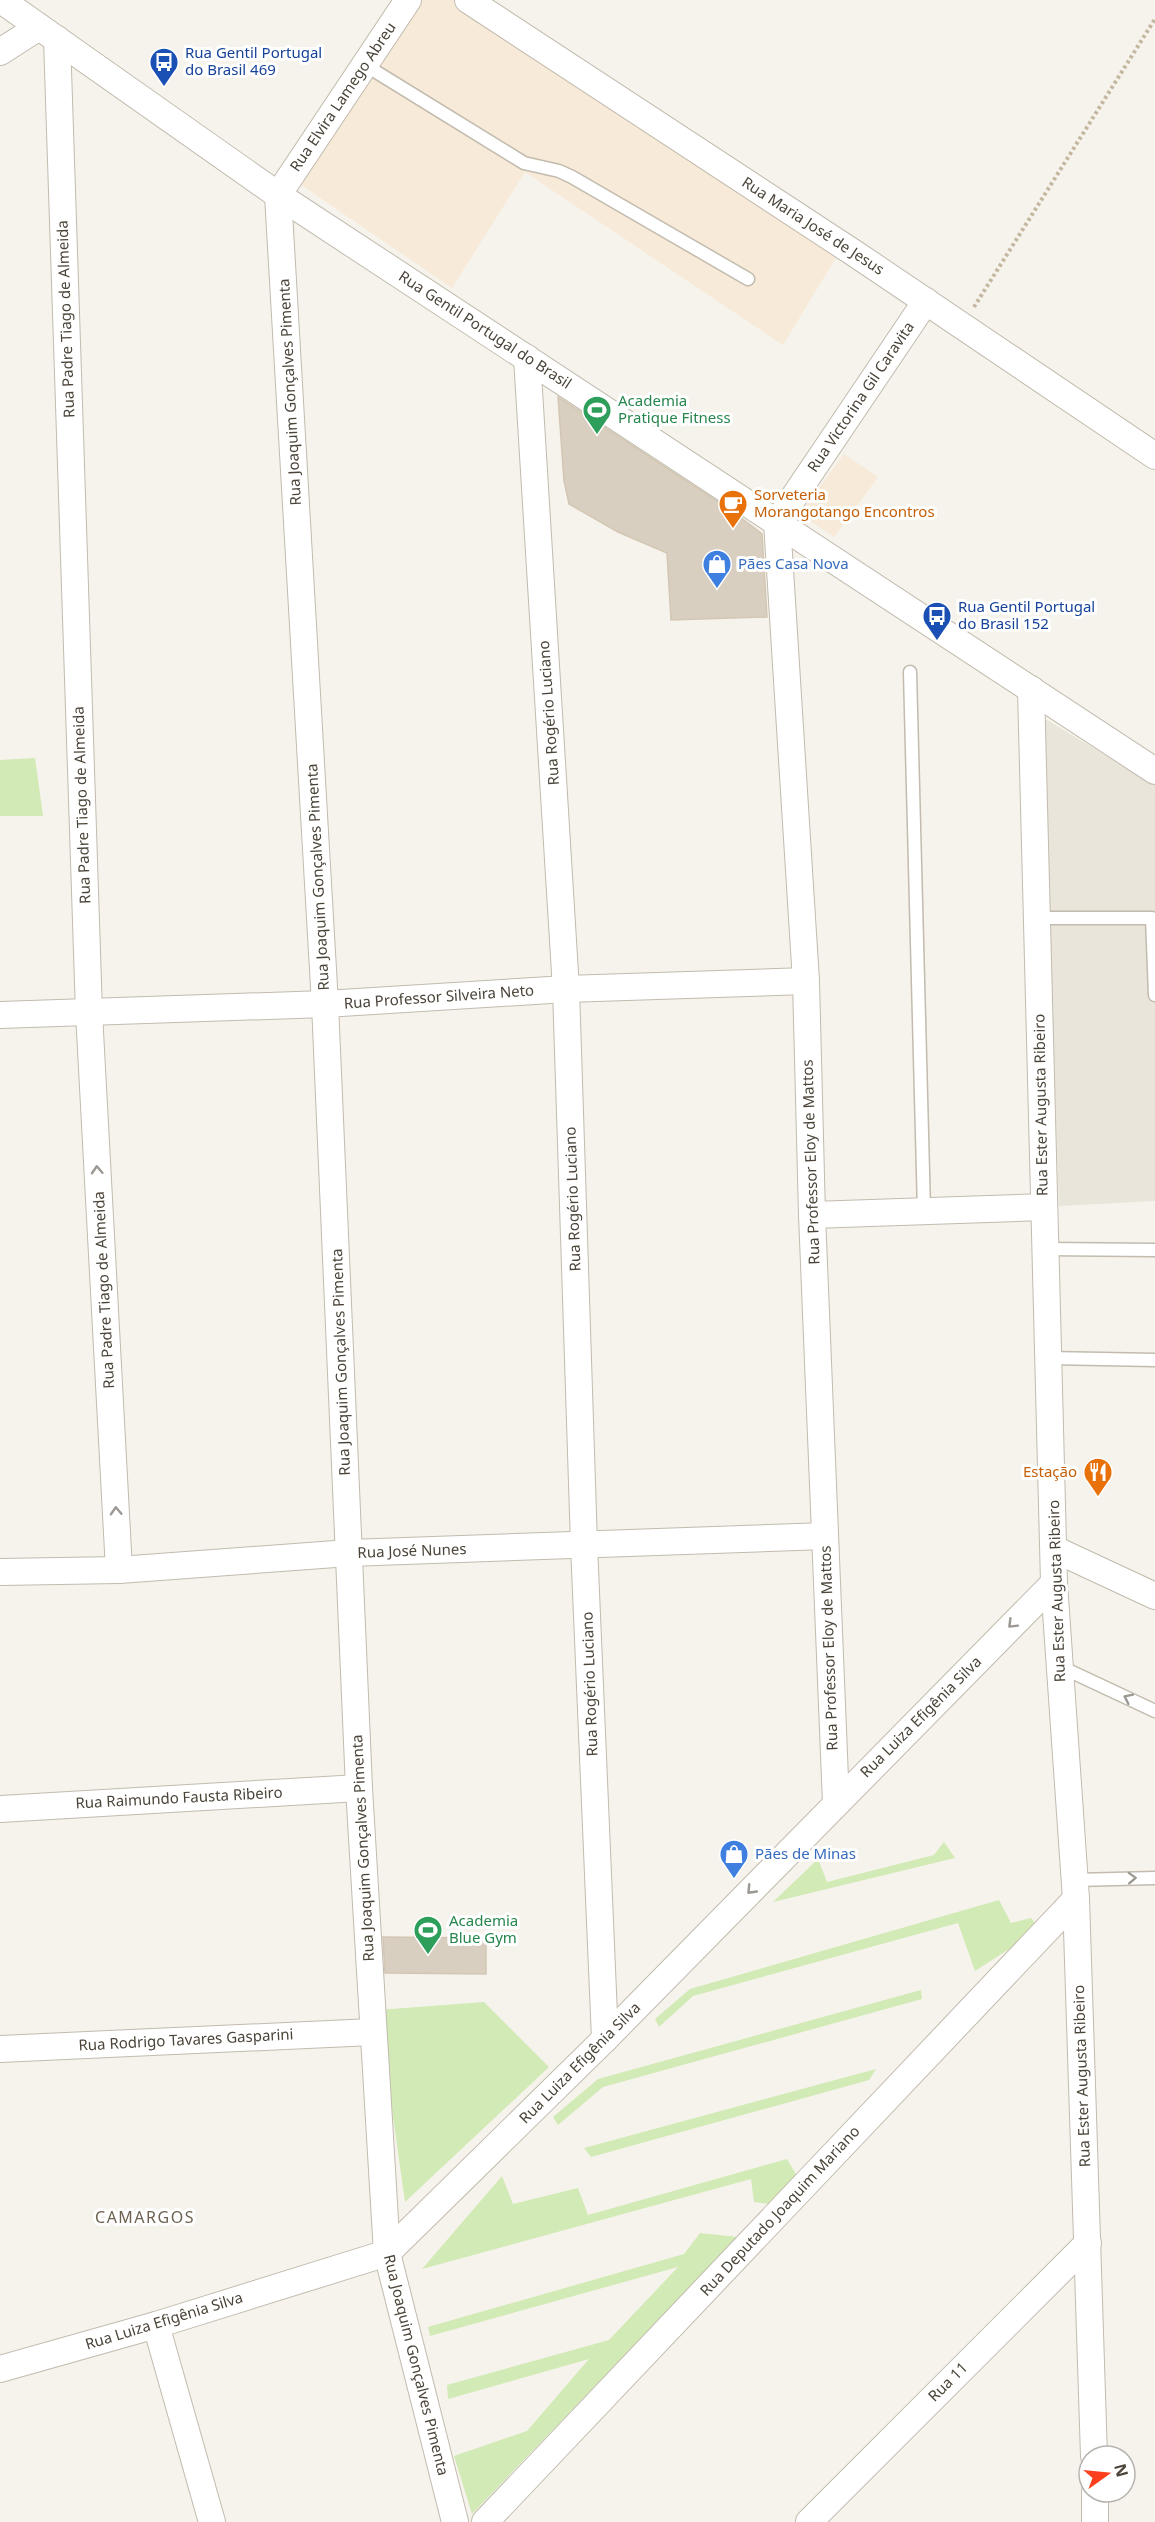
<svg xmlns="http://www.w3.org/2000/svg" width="1155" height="2522" font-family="'Noto Sans',sans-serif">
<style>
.residential{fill:#eae5da}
.commercial{fill:#f7ead8}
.green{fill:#d2eab5}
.building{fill:#d8cfc1;stroke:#d3c7b4;stroke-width:1.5}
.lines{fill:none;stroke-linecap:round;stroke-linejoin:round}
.lane-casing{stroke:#c2bbae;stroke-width:15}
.street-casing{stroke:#c2bbae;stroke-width:28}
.path{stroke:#c4b79f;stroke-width:4;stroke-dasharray:3 3;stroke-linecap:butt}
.lane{stroke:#fff;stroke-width:12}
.street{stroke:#fff;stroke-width:26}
.oneway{stroke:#9c9892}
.labels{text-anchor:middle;stroke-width:6;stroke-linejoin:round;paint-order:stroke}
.transit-label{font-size:15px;fill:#164399;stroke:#fff;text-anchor:start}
.street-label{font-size:15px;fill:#4b4439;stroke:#fff}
.leisure-label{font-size:15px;fill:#27864d;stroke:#fff;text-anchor:start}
.food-label{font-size:15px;fill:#c56008;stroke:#fff;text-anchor:start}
.shop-label{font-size:15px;fill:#366cbe;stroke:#fff;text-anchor:start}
.neighbourhood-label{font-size:16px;letter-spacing:1.5px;fill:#6e6250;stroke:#fff}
</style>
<rect width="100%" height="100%" fill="#f6f3ec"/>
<path class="residential" d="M1042,717L1155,785V1201L1059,1206Z"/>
<g class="commercial">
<path d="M419,0H456L837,256L783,345L525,172L452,288L300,184Z"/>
<path d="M844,454L878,477L834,537L800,514Z"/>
</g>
<g class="green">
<path d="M35,758L43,816H0V760Z"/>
<path d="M944,1842L955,1858L773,1902L818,1859L827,1882L934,1855Z"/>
<path d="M999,1900L1011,1923L1031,1918L1040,1929L975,1971L958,1923L693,1996L659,2027L655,2019L690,1989Z"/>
<path d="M921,1990L922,1999L603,2087L558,2125L553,2117L598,2079Z"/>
<path d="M484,2002L549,2067L405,2202L378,2010Z"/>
<path d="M876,2069L869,2080L591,2157L584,2148Z"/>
<path d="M787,2159L800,2181L778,2205L754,2202L751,2179L422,2269L502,2176L513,2204L578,2188L588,2215Z"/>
<path d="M700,2233L738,2237L472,2514L454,2456L527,2431L589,2359L448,2399L447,2385L609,2340L678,2267L430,2336L428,2327L684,2254Z"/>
</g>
<g class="building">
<path d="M558,397L731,510L762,534L767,617L671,620L667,553L618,532L569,504L564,481Z"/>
<path d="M383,1937L486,1938V1974L385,1973Z"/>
</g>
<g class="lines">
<g class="lane-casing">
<g id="lane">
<path d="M365,65L524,163L559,171L572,177L748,279"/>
<path d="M910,672L924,1211"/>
<path d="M1037,918H1152L1155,995"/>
<path d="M1045,1249L1155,1250"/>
<path d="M1048,1358L1155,1360"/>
<path d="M1059,1666L1155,1711"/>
<path d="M1075,1880L1155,1878"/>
</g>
</g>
<g class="street-casing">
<g id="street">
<path d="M1,0L278,195L1155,771"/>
<path d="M468,0L854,253L1155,456"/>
<path d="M57,39L89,1013L119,1570"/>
<path d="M0,52L39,27"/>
<path d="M278,195L325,1004L359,1788L387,2253L455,2522"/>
<path d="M278,195L408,0"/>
<path d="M527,358L566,989L584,1545L605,2039"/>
<path d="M1031,689L1054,1583L1076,1899L1094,2456"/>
<path d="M0,1015L325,1004L566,989L806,981"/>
<path d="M812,1215L1044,1207"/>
<path d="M1054,1549L1155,1596"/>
<path d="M0,1572L119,1570L349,1553L825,1536"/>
<path d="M836,1803L812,1215L806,981L777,522L926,301"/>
<path d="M0,1809L359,1788"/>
<path d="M0,2049L372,2032"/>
<path d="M156,2325L212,2522"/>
<path d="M0,2369L156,2325L387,2253L605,2039L1054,1583"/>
<path d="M1095,2492V2522"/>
<path d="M485,2522L1076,1899"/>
<path d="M809,2522L1088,2243"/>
</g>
</g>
<path class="path" d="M974,307L1155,19"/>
<use href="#lane" class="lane"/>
<use href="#street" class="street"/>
</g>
<defs><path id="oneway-chevron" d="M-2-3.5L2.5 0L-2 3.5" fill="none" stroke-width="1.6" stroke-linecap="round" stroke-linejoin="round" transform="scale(1.5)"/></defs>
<g class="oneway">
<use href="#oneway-chevron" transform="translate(97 1170) rotate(-93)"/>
<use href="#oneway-chevron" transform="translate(116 1511) rotate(-93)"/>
<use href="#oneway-chevron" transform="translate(1012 1624) rotate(135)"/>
<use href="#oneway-chevron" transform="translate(1128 1698) rotate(-154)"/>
<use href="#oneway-chevron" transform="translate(1132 1878) rotate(-2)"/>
<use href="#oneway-chevron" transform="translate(751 1890) rotate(134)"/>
</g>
<defs>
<g id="bus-pin" transform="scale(1.5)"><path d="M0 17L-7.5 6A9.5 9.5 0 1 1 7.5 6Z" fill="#1a4fb4" stroke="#fff"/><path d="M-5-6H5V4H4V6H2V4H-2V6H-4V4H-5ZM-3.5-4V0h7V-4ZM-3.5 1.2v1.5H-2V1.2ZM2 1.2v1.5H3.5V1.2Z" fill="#fff"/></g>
<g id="stadium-pin" transform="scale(1.5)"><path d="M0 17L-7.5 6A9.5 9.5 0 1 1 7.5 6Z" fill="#2e9e5b" stroke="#fff"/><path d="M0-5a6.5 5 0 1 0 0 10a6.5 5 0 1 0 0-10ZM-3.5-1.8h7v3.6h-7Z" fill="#fff"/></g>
<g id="cafe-pin" transform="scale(1.5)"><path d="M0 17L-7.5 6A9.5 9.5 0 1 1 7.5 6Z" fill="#e8710a" stroke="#fff"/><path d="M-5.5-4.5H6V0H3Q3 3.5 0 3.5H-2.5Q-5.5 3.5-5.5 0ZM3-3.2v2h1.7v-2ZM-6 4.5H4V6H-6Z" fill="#fff"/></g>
<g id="shop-pin" transform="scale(1.5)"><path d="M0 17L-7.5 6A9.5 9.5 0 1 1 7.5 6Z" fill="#3f7fe0" stroke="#fff"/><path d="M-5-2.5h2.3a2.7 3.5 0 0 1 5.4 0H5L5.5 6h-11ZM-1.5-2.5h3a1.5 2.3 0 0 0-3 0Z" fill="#fff"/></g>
<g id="restaurant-pin" transform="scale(1.5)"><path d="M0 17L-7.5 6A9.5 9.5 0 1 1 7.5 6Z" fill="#e8710a" stroke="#fff"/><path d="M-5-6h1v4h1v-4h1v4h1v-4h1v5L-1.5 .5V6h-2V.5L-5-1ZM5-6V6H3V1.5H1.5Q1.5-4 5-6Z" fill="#fff"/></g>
</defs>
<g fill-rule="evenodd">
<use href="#bus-pin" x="164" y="62"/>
<use href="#stadium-pin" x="597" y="410"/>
<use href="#cafe-pin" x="733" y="504"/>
<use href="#shop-pin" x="717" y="564"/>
<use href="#bus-pin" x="937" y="616"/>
<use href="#restaurant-pin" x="1098" y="1472"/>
<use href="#shop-pin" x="734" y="1854"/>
<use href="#stadium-pin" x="428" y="1930"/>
</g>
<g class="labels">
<g class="transit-label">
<text x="185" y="58">Rua Gentil Portugal<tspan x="185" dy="17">do Brasil 469</tspan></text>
<text x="958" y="612">Rua Gentil Portugal<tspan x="958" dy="17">do Brasil 152</tspan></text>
</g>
<g class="street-label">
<text transform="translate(343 97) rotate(-56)" y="5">Rua Elvira Lamego Abreu</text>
<text transform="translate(813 226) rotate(33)" y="5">Rua Maria José de Jesus</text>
<text transform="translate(66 319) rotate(-92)" y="5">Rua Padre Tiago de Almeida</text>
<text transform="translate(485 330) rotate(33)" y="5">Rua Gentil Portugal do Brasil</text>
<text transform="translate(290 392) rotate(-93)" y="5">Rua Joaquim Gonçalves Pimenta</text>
<text transform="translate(861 397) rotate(-56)" y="5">Rua Victorina Gil Caravita</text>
<text transform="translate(549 713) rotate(-94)" y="5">Rua Rogério Luciano</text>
<text transform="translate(82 805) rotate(-92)" y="5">Rua Padre Tiago de Almeida</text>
<text transform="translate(318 877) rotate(-93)" y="5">Rua Joaquim Gonçalves Pimenta</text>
<text transform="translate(439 997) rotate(-4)" y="5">Rua Professor Silveira Neto</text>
<text transform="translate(1041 1105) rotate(-91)" y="5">Rua Ester Augusta Ribeiro</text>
<text transform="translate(811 1162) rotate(-92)" y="5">Rua Professor Eloy de Mattos</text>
<text transform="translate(573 1199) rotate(-92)" y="5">Rua Rogério Luciano</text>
<text transform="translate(104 1290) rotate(-93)" y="5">Rua Padre Tiago de Almeida</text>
<text transform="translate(341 1362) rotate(-92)" y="5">Rua Joaquim Gonçalves Pimenta</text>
<text transform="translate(412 1551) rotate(-2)" y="5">Rua José Nunes</text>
<text transform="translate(1057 1591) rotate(-92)" y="5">Rua Ester Augusta Ribeiro</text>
<text transform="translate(829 1648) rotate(-92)" y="5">Rua Professor Eloy de Mattos</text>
<text transform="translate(590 1684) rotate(-92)" y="5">Rua Rogério Luciano</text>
<text transform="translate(921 1717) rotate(-45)" y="5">Rua Luiza Efigênia Silva</text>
<text transform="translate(179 1798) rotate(-3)" y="5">Rua Raimundo Fausta Ribeiro</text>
<text transform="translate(363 1848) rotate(-93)" y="5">Rua Joaquim Gonçalves Pimenta</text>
<text transform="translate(186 2040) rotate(-3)" y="5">Rua Rodrigo Tavares Gasparini</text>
<text transform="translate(580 2063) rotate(-45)" y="5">Rua Luiza Efigênia Silva</text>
<text transform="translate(1082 2076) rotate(-92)" y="5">Rua Ester Augusta Ribeiro</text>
<text transform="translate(780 2211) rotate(-47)" y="5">Rua Deputado Joaquim Mariano</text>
<text transform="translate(164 2321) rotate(-17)" y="5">Rua Luiza Efigênia Silva</text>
<text transform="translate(416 2365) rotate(76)" y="5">Rua Joaquim Gonçalves Pimenta</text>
<text transform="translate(948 2382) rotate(-45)" y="5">Rua 11</text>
</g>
<g class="leisure-label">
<text x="618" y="406">Academia<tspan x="618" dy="17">Pratique Fitness</tspan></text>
<text x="449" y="1926">Academia<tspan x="449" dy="17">Blue Gym</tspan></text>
</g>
<g class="food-label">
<text x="754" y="500">Sorveteria<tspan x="754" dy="17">Morangotango Encontros</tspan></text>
<text x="1077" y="1477" text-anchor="end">Estação</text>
</g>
<g class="shop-label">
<text x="738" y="569">Pães Casa Nova</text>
<text x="755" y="1859">Pães de Minas</text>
</g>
<g class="neighbourhood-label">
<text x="145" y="2223">CAMARGOS</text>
</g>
</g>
<g transform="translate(1107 2474) rotate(75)"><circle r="28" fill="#ffffff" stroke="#b7b4b0" stroke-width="1.5"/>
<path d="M0-4.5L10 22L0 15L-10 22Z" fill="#fc3f1d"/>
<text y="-9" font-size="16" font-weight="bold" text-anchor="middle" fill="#4b4439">N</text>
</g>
</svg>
